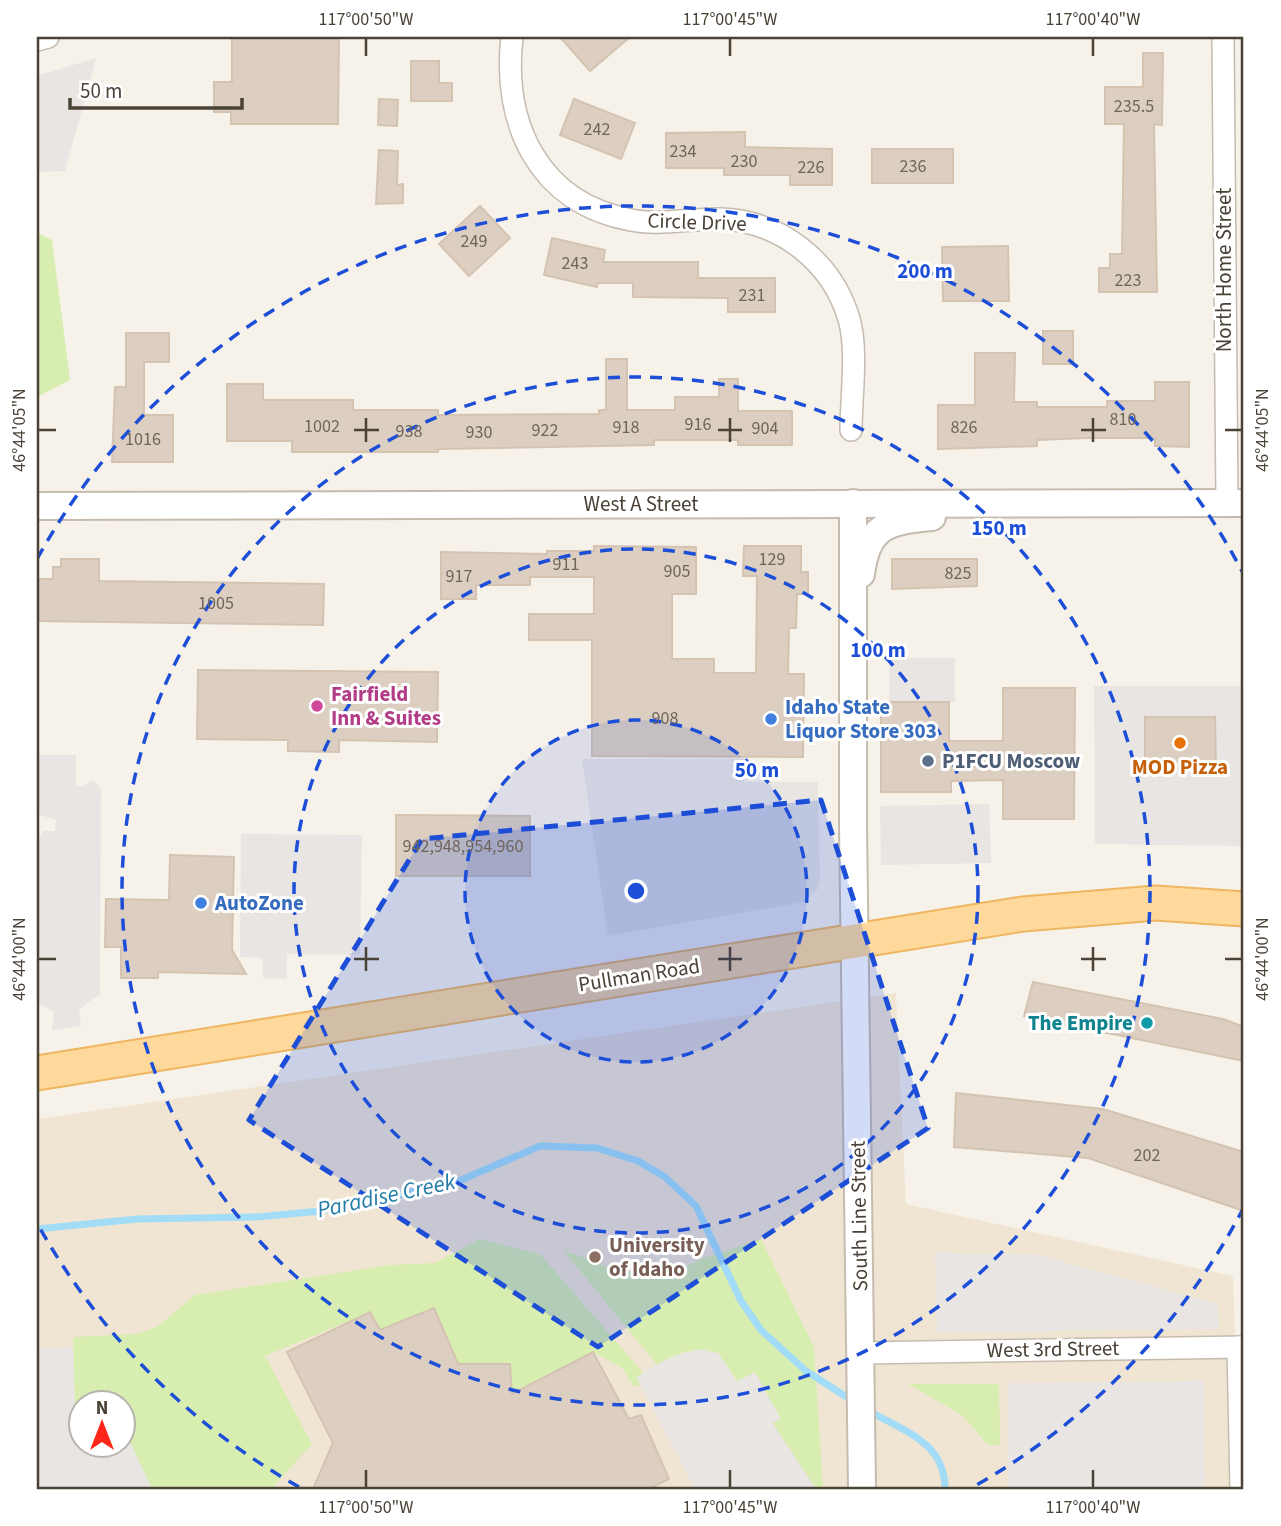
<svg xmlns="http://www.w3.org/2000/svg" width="1281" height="1526" font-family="'Source Sans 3',sans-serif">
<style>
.education{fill:#f0e5d3;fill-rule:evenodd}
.green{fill:#d8edb0}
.parking{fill:#e8e5e2;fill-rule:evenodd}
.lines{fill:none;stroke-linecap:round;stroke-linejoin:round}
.stream{stroke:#a3dcf7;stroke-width:7}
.building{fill:#dccfc1;stroke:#d5c3b1;stroke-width:2}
.minor-casing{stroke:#c6bbaf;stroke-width:24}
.tertiary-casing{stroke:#c6bbaf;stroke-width:30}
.primary-casing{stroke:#eeb660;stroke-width:37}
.minor{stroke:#fff;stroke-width:21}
.tertiary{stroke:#fff;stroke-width:26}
.primary{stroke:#ffd99b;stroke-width:33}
.marked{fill:#1d4ed8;fill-opacity:0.2;stroke:#1d4ed8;stroke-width:5;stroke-dasharray:14 9;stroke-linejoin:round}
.ticks{fill:none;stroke:#4b4237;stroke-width:2.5}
.ring{fill:none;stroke:#1d4ed8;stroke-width:3.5;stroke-dasharray:12 9}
.hotel-dot{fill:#d1479c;stroke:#fff;stroke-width:2.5}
.shop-dot{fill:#3f7fe0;stroke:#fff;stroke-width:2.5}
.food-dot{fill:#e8710a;stroke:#fff;stroke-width:2.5}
.service-dot{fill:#5c6f8a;stroke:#fff;stroke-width:2.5}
.culture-dot{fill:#0f9aa8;stroke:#fff;stroke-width:2.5}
.education-dot{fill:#8d6e63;stroke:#fff;stroke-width:2.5}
.labels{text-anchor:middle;stroke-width:6;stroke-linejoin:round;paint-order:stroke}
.number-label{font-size:18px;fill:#6f655a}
.street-label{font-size:21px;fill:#4b4237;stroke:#fff}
.hotel-label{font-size:21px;font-weight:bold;fill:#b23c85;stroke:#fff;text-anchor:start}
.shop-label{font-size:21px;font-weight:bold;fill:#366cbe;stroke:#fff;text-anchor:start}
.service-label{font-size:21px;font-weight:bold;fill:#4e5e75;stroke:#fff;text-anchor:start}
.food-label{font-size:21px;font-weight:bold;fill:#c56008;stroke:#fff}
.culture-label{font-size:21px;font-weight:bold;fill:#0d838f;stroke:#fff;text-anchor:end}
.education-label{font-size:21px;font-weight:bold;fill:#785e54;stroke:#fff;text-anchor:start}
.water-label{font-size:23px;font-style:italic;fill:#227ca7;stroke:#fff}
.centre{fill:#1d4ed8;stroke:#fff;stroke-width:3.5}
.ring-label{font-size:21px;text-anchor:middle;font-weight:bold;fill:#1d4ed8;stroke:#fff;stroke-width:6;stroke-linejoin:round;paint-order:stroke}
.neatline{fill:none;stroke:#4b4237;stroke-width:2.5}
.ticks-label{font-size:18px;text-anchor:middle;fill:#4b4237}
</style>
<rect width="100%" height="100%" fill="#f6f2ea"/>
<path class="education" d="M896,993L906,1204L1233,1276L1240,1489H37V1119ZM80,1404H122V1446H80Z"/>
<g class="green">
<path d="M37,233L52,240L70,380L37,397Z"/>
<path d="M480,1239L541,1255L650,1381L634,1387L622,1368L593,1352L512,1394L510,1364H458L434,1308L379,1330L370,1312L265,1356L312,1444L271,1489H152L123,1427L122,1404H80V1419L75,1414L73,1337L137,1334L158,1326L195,1295L390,1265L435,1263Z"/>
<path d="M761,1239L814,1347L823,1489H816L772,1422L781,1419L737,1381L718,1353L686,1351L657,1365L563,1250L608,1267L663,1279L699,1260Z"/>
<path d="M908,1384H999L1000,1445H988L963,1416Z"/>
</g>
<g class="parking">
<path d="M96,58L65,171L37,172V76Z"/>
<rect x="889" y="658" width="66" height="44"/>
<path d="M1094,686H1244V846L1095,844ZM1145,717H1215L1216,768L1145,769Z"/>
<path d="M37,755H76V785L81,787L93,780L101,788L100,994L79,1009L81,1026L52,1031L54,1012L38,1003L39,838L44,831H55L56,820L37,814Z"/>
<path d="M582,759H744V782H818L820,879L817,890L803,902L608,936Z"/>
<path d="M989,804L991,863L881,865L880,806Z"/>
<path d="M241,834L362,835L360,955L287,954V979L263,978V958L240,957Z"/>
<path d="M935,1253L1034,1254L1218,1304L1219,1329L937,1332Z"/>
<path d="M73,1347L75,1414L80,1419V1446H122L123,1427L152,1489H37V1348Z"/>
<path d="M700,1349L718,1353L737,1381L755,1372L781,1419L772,1423L816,1489H695L636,1377L671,1357Z"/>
<path d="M1204,1381L1205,1489H1008V1383Z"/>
</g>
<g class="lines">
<g class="stream">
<path d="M37,1229L137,1219L257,1217L321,1211L454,1183L540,1146L597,1148L638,1161L665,1177L696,1206L741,1301L761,1330L806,1371L856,1403"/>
<path d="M866,1409C901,1431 945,1440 945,1489"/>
</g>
</g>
<g class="building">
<path d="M232,37H339L338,124H231V112H214V82H232Z"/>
<path d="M560,37H630L590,71Z"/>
<path d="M1143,53H1163L1162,125L1154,124L1157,292H1099V268H1110V254H1122L1124,124H1105V87H1143Z"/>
<path d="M411,61H439V83H452V101H411Z"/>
<path d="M379,99L398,100L397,126L378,125Z"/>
<path d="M574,99L635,123L621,159L560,135Z"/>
<path d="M745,132V147L832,149V185H790V175H724V168H666V133Z"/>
<rect x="872" y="149" width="81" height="34"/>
<path d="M379,150L398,151L397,185L403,184V203L376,204Z"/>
<path d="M480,206L510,238L469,276L439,244Z"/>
<path d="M552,238L605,250L603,262H698V278H775V312H728V298L633,297V283H598L597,287L544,275Z"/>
<path d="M1008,246L1009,301H943L942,247Z"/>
<rect x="1043" y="331" width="30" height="33"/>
<path d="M126,333H169V362H144V415H173V462H112L115,387H126Z"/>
<path d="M975,353H1015L1014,402H1037V407H1107V401H1155V382H1189V447L1155,446V438H1087L1037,440V446L938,449V405H975Z"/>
<path d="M606,359H627V410H675V397H719V379H738V411H792V445H738V440H654V445L438,449V452H292V441H227V384H263V400H353V410H438V415L599,414V410H606Z"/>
<path d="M594,546L696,547V594H672V659H714V673H756L757,576H743L744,546H801V572H808V594H797L796,628H789L788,674H804L803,757L592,756V640H529V614H594V577H530V585H476V599H441V552L547,554V551H594Z"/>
<path d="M61,559H99V581L324,584L323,625L37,621V579H53V567H61Z"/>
<path d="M892,559H977V586L892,589Z"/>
<path d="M198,670L438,672L437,742L339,740V752L288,751V740L197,739Z"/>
<path d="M1003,688H1075L1074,819H1003V780L951,781V792H881V702H949V741H1003Z"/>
<path d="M1145,717H1215L1216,768L1145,769Z"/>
<path d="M396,815L530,816V876H396Z"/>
<path d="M170,855L234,857L232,950L246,974L158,972V978H121V947H105L106,899L169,900Z"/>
<path d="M1033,982L1223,1019L1244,1027V1061L1024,1016Z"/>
<path d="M956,1093L1103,1109L1244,1152V1211L1088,1158L954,1147Z"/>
<path d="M434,1308L458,1364H510L512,1394L593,1352L629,1419L641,1415L669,1479L649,1489H313L333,1443L287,1352L370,1312L380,1330Z"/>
</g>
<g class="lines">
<g class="minor-casing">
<g id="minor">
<path d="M512,37C502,123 538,203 631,220C659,226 692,218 721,219C781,221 832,262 849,319C858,349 851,399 851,430"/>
<path d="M1223,37L1227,503"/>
<path d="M37,40L48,37"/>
<path d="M1238,1347L1241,1489"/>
<path d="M861,1353L1244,1347"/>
</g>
</g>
<g class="tertiary-casing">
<g id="tertiary">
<path d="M853,503V826L862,1489"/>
<path d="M37,506L1244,503"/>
<path d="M861,574C867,525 888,521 932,517"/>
</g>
</g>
<g class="primary-casing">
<path id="primary" d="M37,1073L1023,914L1156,903L1244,909"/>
</g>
<use href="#minor" class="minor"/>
<use href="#tertiary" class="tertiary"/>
<use href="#primary" class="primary"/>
</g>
<path class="marked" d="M821,800L928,1128L598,1347L249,1120L422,839Z"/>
<path class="ticks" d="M366,38V56M730,38V56M1093,38V56M366,418V442M730,418V442M1093,418V442M38,430H56M354,430H379M718,430H742M1081,430H1106M1225,430H1242M366,947V971M730,947V971M1093,947V971M38,959H56M354,959H379M718,959H742M1081,959H1106M1225,959H1242M366,1470V1488M730,1470V1488M1093,1470V1488"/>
<circle cx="636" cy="891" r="171" fill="#1d4ed8" fill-opacity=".12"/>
<g class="ring">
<circle cx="636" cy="891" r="171"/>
<circle cx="636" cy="891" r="342"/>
<circle cx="636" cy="891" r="514"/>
<path d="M1244 1207A685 685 0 0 1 973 1487M299 1487A685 685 0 0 1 37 1223M37 559A685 685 0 0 1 1244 575"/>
</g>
<circle class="hotel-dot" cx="317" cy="706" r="7"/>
<g class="shop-dot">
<circle cx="771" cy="719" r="7"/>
<circle cx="201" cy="903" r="7"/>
</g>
<circle class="food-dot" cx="1180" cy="743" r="7"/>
<circle class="service-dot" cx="928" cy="761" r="7"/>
<circle class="culture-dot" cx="1147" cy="1023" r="7"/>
<circle class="education-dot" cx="595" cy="1257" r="7"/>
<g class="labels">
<g class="number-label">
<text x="1134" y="112">235.5</text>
<text x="597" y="135">242</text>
<text x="683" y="157">234</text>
<text x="744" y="167">230</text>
<text x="913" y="172">236</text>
<text x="811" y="173">226</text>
<text x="474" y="247">249</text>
<text x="575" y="269">243</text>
<text x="1128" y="286">223</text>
<text x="752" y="301">231</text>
<text x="1123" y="425">810</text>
<text x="698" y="430">916</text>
<text x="322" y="432">1002</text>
<text x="626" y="433">918</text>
<text x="964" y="433">826</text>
<text x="765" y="434">904</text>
<text x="545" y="436">922</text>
<text x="409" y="437">938</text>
<text x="479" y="438">930</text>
<text x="143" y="445">1016</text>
<text x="772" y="565">129</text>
<text x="566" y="570">911</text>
<text x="677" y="577">905</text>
<text x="958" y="579">825</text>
<text x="459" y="582">917</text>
<text x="216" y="609">1005</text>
<text x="665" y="724">908</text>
<text x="463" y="852">942,948,954,960</text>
<text x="1147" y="1161">202</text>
</g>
<g class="street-label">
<text transform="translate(697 222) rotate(2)" y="7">Circle Drive</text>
<text transform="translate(1224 270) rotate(-90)" y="7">North Home Street</text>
<text x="641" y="511">West A Street</text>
<text transform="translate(639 975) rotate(-9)" y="7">Pullman Road</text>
<text transform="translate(859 1216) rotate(-91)" y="7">South Line Street</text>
<text transform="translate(1053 1349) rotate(-1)" y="7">West 3rd Street</text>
</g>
<g class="hotel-label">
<text x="331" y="701">Fairfield<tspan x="331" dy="24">Inn &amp; Suites</tspan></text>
</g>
<g class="shop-label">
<text x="785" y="714">Idaho State<tspan x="785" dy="24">Liquor Store 303</tspan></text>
<text x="215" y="910">AutoZone</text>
</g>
<g class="service-label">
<text x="942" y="768">P1FCU Moscow</text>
</g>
<g class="food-label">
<text x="1180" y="774">MOD Pizza</text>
</g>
<g class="culture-label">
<text x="1133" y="1030">The Empire</text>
</g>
<g class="education-label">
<text x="609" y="1252">University<tspan x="609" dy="24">of Idaho</tspan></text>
</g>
<g class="water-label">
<text transform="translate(386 1195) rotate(-12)" y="8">Paradise Creek</text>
</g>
</g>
<circle cx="636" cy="891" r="10" class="centre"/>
<g class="ring-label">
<text x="925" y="278">200 m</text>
<text x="999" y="535">150 m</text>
<text x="878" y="657">100 m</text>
<text x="757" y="777">50 m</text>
</g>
<rect width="1281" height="1526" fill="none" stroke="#ffffff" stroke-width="77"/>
<g transform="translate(102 1424)"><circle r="33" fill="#ffffff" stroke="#b7b3af" stroke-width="2"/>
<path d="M0-5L12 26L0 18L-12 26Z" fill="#ff2519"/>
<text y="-10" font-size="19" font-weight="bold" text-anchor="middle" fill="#4b4237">N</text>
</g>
<path d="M70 98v10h172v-10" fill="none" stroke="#4b4237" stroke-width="3.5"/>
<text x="80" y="98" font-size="21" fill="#4b4237" stroke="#ffffff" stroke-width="5" paint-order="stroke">50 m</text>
<rect x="38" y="38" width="1204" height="1450" class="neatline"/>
<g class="ticks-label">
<text x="366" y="25">117°00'50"W</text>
<text x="730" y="25">117°00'45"W</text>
<text x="1093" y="25">117°00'40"W</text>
<text transform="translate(19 430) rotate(-90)" y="6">46°44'05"N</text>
<text transform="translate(1262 430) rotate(-90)" y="6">46°44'05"N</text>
<text transform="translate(19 959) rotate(-90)" y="6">46°44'00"N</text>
<text transform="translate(1262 959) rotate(-90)" y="6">46°44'00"N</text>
<text x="366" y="1513">117°00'50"W</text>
<text x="730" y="1513">117°00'45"W</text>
<text x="1093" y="1513">117°00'40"W</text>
</g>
</svg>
